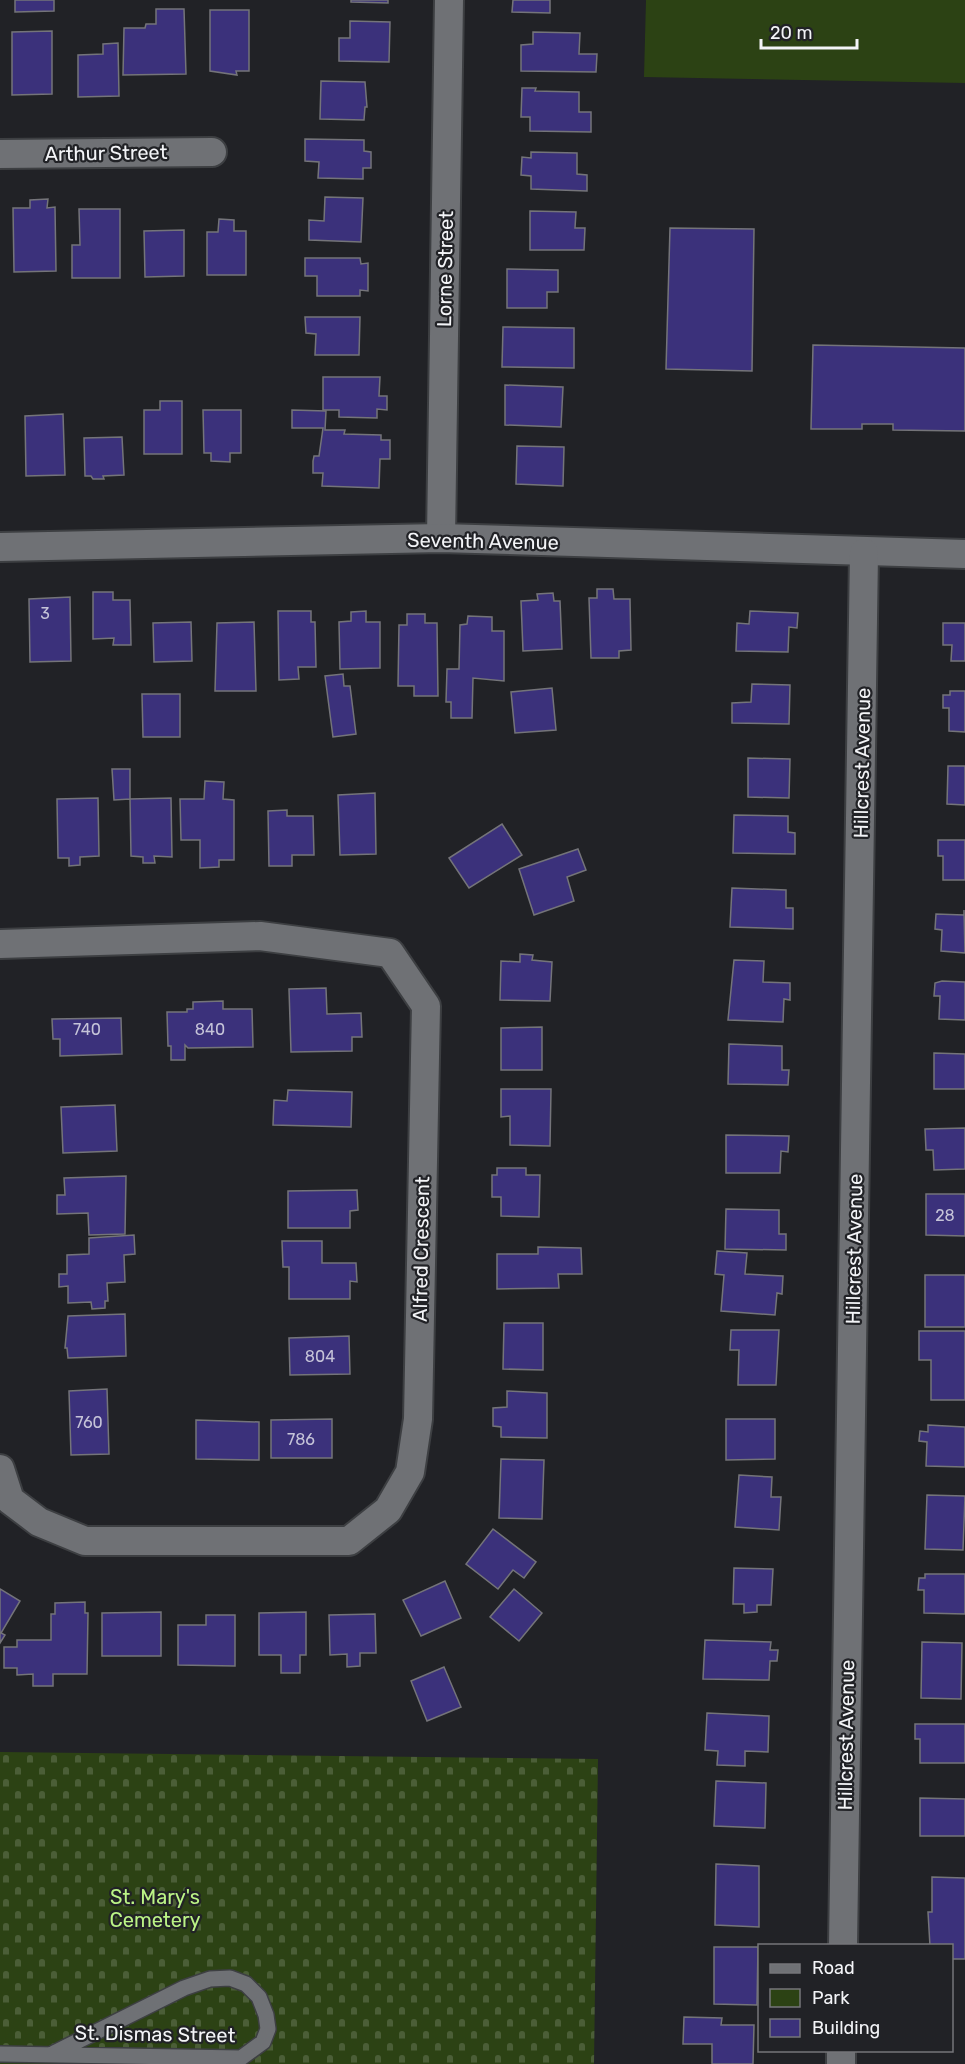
<svg xmlns="http://www.w3.org/2000/svg" width="965" height="2064" font-family="Rubik,sans-serif">
<style>
.cemetery{fill:url(#cemetery-stones)}
.park{fill:#2c4214}
.building{fill:#3b317b;stroke:#747479;stroke-width:1.5}
.lines{fill:none;stroke-linecap:round;stroke-linejoin:round}
.service-casing{stroke:#3d3f42;stroke-width:18}
.minor-casing{stroke:#3d3f42;stroke-width:32}
.service{stroke:#6f7175;stroke-width:15}
.minor{stroke:#6f7175;stroke-width:28}
.labels{text-anchor:middle;stroke-width:4.5;stroke-linejoin:round;paint-order:stroke}
.number-label{font-size:16px;fill:#c5c3d8}
.street-label{font-size:20px;fill:#f3f4f7;stroke:#212226}
.park-label{font-size:20px;fill:#bbf386;stroke:#212226}
</style>
<defs>
<pattern id="cemetery-stones" width="16" height="16" patternUnits="userSpaceOnUse" patternTransform="scale(1.5)"><rect width="16" height="16" fill="#2c4214"/><path d="M2 7V4a2 2 0 0 1 4 0v3zM10 15v-3a2 2 0 0 1 4 0v3z" fill="#4b5e37"/></pattern>
</defs>
<rect width="100%" height="100%" fill="#212226"/>
<path class="cemetery" d="M0,1752L598,1759L594,2064H0Z"/>
<path class="park" d="M646,0H965V83L644,77Z"/>
<g class="building">
<path d="M15,0H54V11L15,12Z"/>
<path d="M351,0H388V3L351,2Z"/>
<path d="M513,0H550V13L512,12Z"/>
<path d="M156,9H184L186,74L123,75L124,28H145L146,24H156Z"/>
<path d="M210,10H249V71H236L237,75L210,71Z"/>
<path d="M350,21L390,22L389,62L339,61V38H350Z"/>
<path d="M52,31V94L12,95V32Z"/>
<path d="M533,32L580,33L579,54H597L596,72L521,71V45L533,44Z"/>
<path d="M118,43L119,96L78,97V55L103,54V44Z"/>
<path d="M321,81L365,82L367,107H365L364,120L320,119Z"/>
<path d="M522,88H536L535,91L579,92V112H591V132L530,131V117H521Z"/>
<path d="M305,139L364,140V151L371,152V168H363V179L318,178L319,162L305,161Z"/>
<path d="M531,152L577,153V174L587,175V191L531,189V176L521,175L522,157L531,158Z"/>
<path d="M325,197L363,198L361,242L309,240V220L324,221Z"/>
<path d="M48,199L47,208L55,207L56,271L14,272L13,208H30V200Z"/>
<path d="M79,209H120V278H72V245H80Z"/>
<path d="M530,211L576,212L575,228H585L584,250H530Z"/>
<path d="M219,219L234,220V231H246V275H207V232H218Z"/>
<path d="M670,228L754,229L752,371L666,369Z"/>
<path d="M184,230V276L145,277L144,231Z"/>
<path d="M305,258H360L361,264L368,263V291L360,290V296H317V276H305Z"/>
<path d="M507,269L558,270V292H547V308H507Z"/>
<path d="M305,317H360L359,355H315L316,334L306,333Z"/>
<path d="M503,327L574,328V368L502,367Z"/>
<path d="M813,345L965,348V431L893,430V424H862V429H811Z"/>
<path d="M323,377H380L379,396H387V410L377,409V418L339,417V410H323Z"/>
<path d="M505,385L563,387L561,427L505,425Z"/>
<path d="M160,401H182V454H144V410H160Z"/>
<path d="M203,410H241V453H230V462L211,461V453H204Z"/>
<path d="M292,410L326,411L325,430H345L344,434L381,435V440H390V459H380L379,488L322,486L323,473H313V461L314,456H319L323,428H292Z"/>
<path d="M63,414L65,475L26,476L25,416Z"/>
<path d="M122,437L124,475L103,476L104,479H93L91,476H85L84,438Z"/>
<path d="M517,446L564,447L563,486L516,484Z"/>
<path d="M597,589H613L614,599H630L631,650L619,651V658H591L589,598H597Z"/>
<path d="M93,592H113V600H130L131,645H113L114,638L93,639Z"/>
<path d="M553,593L554,601H560L562,649L523,651L521,601L538,600L537,594Z"/>
<path d="M70,597L71,661L30,662L29,599Z"/>
<path d="M278,611H311V622H315L316,667H298L299,679L279,680Z"/>
<path d="M366,611V622H380V668L340,669L339,622L351,621V612Z"/>
<path d="M750,611L798,613L797,628L789,627L788,652L736,651L737,623L749,624Z"/>
<path d="M407,614H425V623H437L438,696H414V686H398L399,625H407Z"/>
<path d="M468,616L492,617V631H504V681L473,678L472,718H451V702H446L447,669H459L460,625L467,624Z"/>
<path d="M191,622L192,661L154,662L153,623Z"/>
<path d="M254,622L256,691H215L217,623Z"/>
<path d="M943,623H965V661H951L952,645H943Z"/>
<path d="M343,674L344,686H350L356,734L333,737L325,676Z"/>
<path d="M752,684L790,685L789,724L732,723V703L751,702Z"/>
<path d="M552,688L556,730L515,733L511,692Z"/>
<path d="M950,691H965V732L949,731V708H943V695H950Z"/>
<path d="M142,694H180V737H143Z"/>
<path d="M748,758L790,759L789,798L748,797Z"/>
<path d="M948,766H965V805L947,804Z"/>
<path d="M112,769H130V799L171,798L172,857L154,856L155,863H143V857L131,856L130,799L114,800Z"/>
<path d="M205,781L224,782L223,799L234,800V860H219V867L200,868V840H181L180,799H204Z"/>
<path d="M375,793L376,854L340,855L338,795Z"/>
<path d="M98,798L99,856L80,857V865L69,866V858H58L57,799Z"/>
<path d="M287,810V816H313L314,855H292V866H269L268,811Z"/>
<path d="M734,815L788,816V832L795,833V854L733,853Z"/>
<path d="M502,824L522,855L469,888L449,858Z"/>
<path d="M938,840H965V880H943V856H938Z"/>
<path d="M578,849L586,870L567,877L574,901L534,915L519,869Z"/>
<path d="M732,888L786,890V908H793V929L730,927Z"/>
<path d="M964,910L965,953L941,951L942,930L935,929L936,914L964,915Z"/>
<path d="M520,954L533,955L532,960L552,962L550,1001L500,1000L501,961L520,962Z"/>
<path d="M734,960L764,961L763,982L790,983V1000L784,999L783,1022L728,1020Z"/>
<path d="M942,981L965,982V1020L939,1019L940,996H934L935,983Z"/>
<path d="M326,988L327,1014L361,1013L362,1037H352V1051L291,1052L289,989Z"/>
<path d="M223,1001V1009H252L253,1047L188,1048L185,1045V1060H171V1046H168L167,1012H187V1009H193V1002Z"/>
<path d="M121,1018L122,1054L60,1056V1039H53L52,1019Z"/>
<path d="M542,1027V1070H501V1028Z"/>
<path d="M729,1044L782,1046V1070H789L788,1085L728,1084Z"/>
<path d="M934,1053L965,1054V1089H934Z"/>
<path d="M501,1089H551L550,1146L510,1145V1116L501,1117Z"/>
<path d="M288,1090L352,1092L351,1127L273,1125L274,1100L287,1101Z"/>
<path d="M115,1105L117,1151L63,1153L61,1107Z"/>
<path d="M965,1128V1169L934,1170L933,1150H926L925,1129Z"/>
<path d="M726,1135L789,1136L788,1152L781,1151L780,1173H726Z"/>
<path d="M497,1168H526V1175H540L539,1217L501,1216V1197H492V1175H497Z"/>
<path d="M126,1176L125,1234L89,1235L88,1213L57,1214V1195H65L64,1178Z"/>
<path d="M357,1190L358,1210L350,1211V1228H288V1191Z"/>
<path d="M926,1194H965V1236L926,1235Z"/>
<path d="M726,1209L779,1210V1234H786V1250L725,1249Z"/>
<path d="M134,1235L135,1254L124,1255L125,1282L107,1283L108,1301H105V1308L92,1309L91,1302L68,1303V1286L59,1287V1274H67V1255L89,1254V1238Z"/>
<path d="M282,1241H322V1263H356L357,1282L350,1281V1299H289V1267H283Z"/>
<path d="M538,1247L581,1248L582,1274H558L559,1288L497,1289V1254H538Z"/>
<path d="M717,1251L747,1253L745,1274L783,1276L782,1294L777,1293L775,1315L721,1311L724,1275L715,1274Z"/>
<rect x="925" y="1275" width="40" height="52"/>
<path d="M125,1314L126,1356L68,1358L67,1348H65L68,1316Z"/>
<path d="M504,1323H543V1370L503,1369Z"/>
<path d="M731,1330H779L776,1385H738L739,1350H730Z"/>
<path d="M919,1331H965V1400H931V1360H919Z"/>
<path d="M349,1336L350,1374L290,1375L289,1338Z"/>
<path d="M107,1389L109,1454L71,1455L69,1391Z"/>
<path d="M507,1391L547,1393V1438L501,1437V1427L493,1426V1408L507,1407Z"/>
<path d="M332,1419V1458H271V1420Z"/>
<path d="M726,1419H775V1459L726,1460Z"/>
<path d="M196,1420L259,1422V1460L196,1459Z"/>
<path d="M928,1425L965,1427V1467L926,1466L927,1442L919,1441L920,1431L928,1432Z"/>
<path d="M501,1459L544,1460L542,1519L499,1518Z"/>
<path d="M739,1475L772,1477L771,1497H781L779,1530L735,1527Z"/>
<path d="M927,1495L965,1496L963,1550L925,1549Z"/>
<path d="M493,1529L536,1562L524,1578L513,1570L498,1589L466,1564Z"/>
<path d="M734,1568L773,1569L771,1605H757V1612L744,1613V1604H733Z"/>
<path d="M925,1574H965V1614L924,1613V1590H918L919,1578H925Z"/>
<path d="M445,1581L461,1618L421,1636L403,1600Z"/>
<path d="M0,1589L20,1601L1,1633L5,1635L0,1643Z"/>
<path d="M514,1589L542,1613L519,1641L490,1617Z"/>
<path d="M85,1602V1613H88L87,1674H53V1686H33V1674L17,1675V1668H4V1647H17V1640H51V1614H55V1603Z"/>
<path d="M161,1612V1656H102V1613Z"/>
<path d="M306,1612V1655H300V1673H281V1655H259V1613Z"/>
<path d="M375,1614L376,1653H360V1666L347,1667V1654L330,1655L329,1615Z"/>
<path d="M206,1615H235V1666L178,1665V1625H206Z"/>
<path d="M705,1640L771,1642L770,1650H778L777,1661H770L769,1680L703,1679Z"/>
<path d="M922,1642L962,1643L961,1699L921,1698Z"/>
<path d="M444,1667L461,1707L427,1721L411,1681Z"/>
<path d="M707,1713L769,1716L768,1752L745,1751V1766L717,1765L718,1751L705,1750Z"/>
<path d="M915,1724H965V1763H920V1739H915Z"/>
<path d="M716,1781L766,1783L765,1828L714,1826Z"/>
<path d="M920,1798L965,1799V1836H920Z"/>
<path d="M716,1864L759,1866V1927L715,1925Z"/>
<path d="M932,1877L965,1878V1959H952V1946H930L928,1912H932Z"/>
<path d="M714,1947H758L757,2005L714,2004Z"/>
<path d="M684,2017L722,2018L721,2025H754L753,2064H712V2044H683Z"/>
</g>
<g class="lines">
<g class="service-casing">
<path id="service" d="M0,2054L241,2058L263,2042L268,2029L266,2015L259,1997L246,1984L230,1978L210,1979L184,1988L54,2053"/>
</g>
<g class="minor-casing">
<g id="minor">
<path d="M0,154L212,152"/>
<path d="M441,538L449,0"/>
<path d="M0,547L441,538L965,554"/>
<path d="M0,944L260,936L390,953L426,1006L418,1419L410,1472L388,1510L349,1541H85L39,1522L10,1500L0,1469"/>
<path d="M843,1946L864,553"/>
<path d="M841,2064V2050"/>
</g>
</g>
<use href="#service" class="service"/>
<use href="#minor" class="minor"/>
</g>
<g class="labels">
<g class="number-label">
<text x="45" y="619">3</text>
<text x="87" y="1035">740</text>
<text x="210" y="1035">840</text>
<text x="945" y="1221">28</text>
<text x="320" y="1362">804</text>
<text x="89" y="1428">760</text>
<text x="301" y="1445">786</text>
</g>
<g class="street-label">
<text transform="translate(106 153) rotate(-1)" y="7">Arthur Street</text>
<text transform="translate(445 269) rotate(-89)" y="7">Lorne Street</text>
<text transform="translate(483 541) rotate(1)" y="7">Seventh Avenue</text>
<text transform="translate(862 763) rotate(-89)" y="7">Hillcrest Avenue</text>
<text transform="translate(421 1249) rotate(-89)" y="7">Alfred Crescent</text>
<text transform="translate(854 1249) rotate(-89)" y="7">Hillcrest Avenue</text>
<text transform="translate(846 1735) rotate(-89)" y="7">Hillcrest Avenue</text>
<text transform="translate(155 2034) rotate(1)" y="7">St. Dismas Street</text>
</g>
<g class="park-label">
<text x="155" y="1904">St. Mary's<tspan x="155" dy="23">Cemetery</tspan></text>
</g>
</g>
<rect x="758" y="1944" width="195" height="108" fill="#212226" stroke="#75767a" stroke-width="1.5"/>
<rect x="770" y="1964" width="30" height="9" fill="#6f7175" stroke="#75767a" stroke-width="1.5"/>
<text x="812" y="1974" font-size="18" fill="#f3f4f7">Road</text>
<rect x="770" y="1989" width="30" height="18" fill="#2c4214" stroke="#75767a" stroke-width="1.5"/>
<text x="812" y="2004" font-size="18" fill="#f3f4f7">Park</text>
<rect x="770" y="2019" width="30" height="18" fill="#3b317b" stroke="#75767a" stroke-width="1.5"/>
<text x="812" y="2034" font-size="18" fill="#f3f4f7">Building</text>
<path d="M761 39v9h96v-9" fill="none" stroke="#f3f4f7" stroke-width="3"/>
<text x="770" y="39" font-size="18" fill="#f3f4f7" stroke="#212226" stroke-width="4.5" paint-order="stroke">20 m</text>
</svg>
